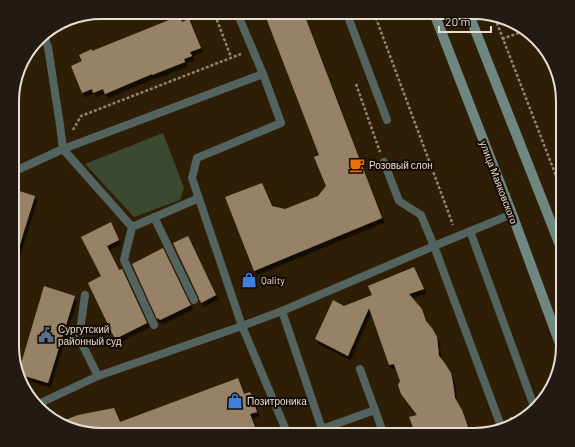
<svg xmlns="http://www.w3.org/2000/svg" width="575" height="447" font-family="Barlow,sans-serif">
<style>
.green{fill:#3a492f}
.building{fill:#978268;filter:url(#shadow)}
.lines{fill:none;stroke-linecap:round;stroke-linejoin:round}
.path{stroke:#918370;stroke-width:2.5;stroke-dasharray:3 2;stroke-linecap:butt}
.service{stroke:#53635f;stroke-width:8}
.secondary{stroke:#6e8781;stroke-width:10}
.labels{text-anchor:middle;stroke-width:4;stroke-linejoin:round;paint-order:stroke}
.poi-label{font-size:10px;fill:#e8ddcf;stroke:#120a03;text-anchor:start}
.street-label{font-size:10px;fill:#e8ddcf;stroke:#120a03}
.rim{fill:none;stroke:#e8ddcf;stroke-width:2}
</style>
<defs>
<filter id="shadow"><feDropShadow dx="2.5" dy="4.5" stdDeviation="0" flood-color="#0009"/></filter>
</defs>
<rect width="100%" height="100%" fill="#2f1e06"/>
<path class="green" d="M163,133L184,188L180,200L134,217L85,164Z"/>
<g class="building">
<path d="M304,14L382,218L254,271L225,197L262,183L272,206L285,209L318,196L326,186L314,157L319,155L265,15Z"/>
<path d="M179,16L182,22L189,19L201,48L190,52L192,56L184,59L185,62L152,75V74L105,94L103,89L93,93L92,89L82,93L71,66L82,61L79,55L92,49V51Z"/>
<path d="M13,189L35,196L16,257H12Z"/>
<path d="M111,222L119,240L107,246L119,270L122,269L147,323L115,339L88,283L101,276L81,237Z"/>
<path d="M188,236L216,295L201,303L200,300H199V298L173,243Z"/>
<path d="M163,248L189,302L191,305L160,320L158,318L157,319L132,264Z"/>
<path d="M414,267L424,289L409,294L422,309L426,321L432,328L437,337L439,356L444,362L451,373L453,383L455,398L462,410L467,424L469,435H416L409,417L417,415L401,394L398,385L400,381L394,364L389,365L369,308L348,356L315,339L333,300L344,306L372,295L368,286Z"/>
<path d="M44,286L75,296L48,383L18,374Z"/>
<path d="M238,378L244,394L250,392L257,412L250,414L258,435H95L62,421L78,415L114,408L120,422Z"/>
</g>
<g class="lines">
<g class="path">
<path d="M374,13L453,225"/>
<path d="M215,15L231,57"/>
<path d="M495,18L563,194"/>
<path d="M502,39L524,31"/>
<path d="M356,84L380,152"/>
<path d="M73,130L81,116L241,54"/>
<path d="M510,419L523,415V414"/>
<path d="M475,435L489,428"/>
</g>
<g class="service">
<path d="M347,14L387,120"/>
<path d="M238,15L263,74L281,123L197,158L192,178L242,326L288,435"/>
<path d="M43,34L48,47L60,125L63,149L132,227L199,198"/>
<path d="M384,162L399,201L421,215L434,246L502,429"/>
<path d="M13,172L63,149L263,74"/>
<path d="M154,217L194,300"/>
<path d="M132,227L124,260L154,325"/>
<path d="M470,231L535,409"/>
<path d="M85,295L79,338L98,376"/>
<path d="M282,311L322,429L375,410"/>
<path d="M360,369L384,435"/>
<path d="M36,405L98,376L242,326L282,311L434,246L512,214"/>
</g>
<g class="secondary">
<path d="M468,12L563,253"/>
<path d="M434,13L512,214L563,352"/>
</g>
</g>
<defs>
<g id="cafe-bare" transform="scale(1.2)"><path d="M-5.5-4.5H6V0H3Q3 3.5 0 3.5H-2.5Q-5.5 3.5-5.5 0ZM3-3.2v2h1.7v-2ZM-6 4.5H4V6H-6Z" fill="#e8710a" stroke="#120a03" stroke-width="2.5" paint-order="stroke"/></g>
<g id="shop-bare" transform="scale(1.2)"><path d="M-5-2.5h2.3a2.7 3.5 0 0 1 5.4 0H5L5.5 6h-11ZM-1.5-2.5h3a1.5 2.3 0 0 0-3 0Z" fill="#3f7fe0" stroke="#120a03" stroke-width="2.5" paint-order="stroke"/></g>
<g id="civic-bare" transform="scale(1.2)"><path d="M-.6-6.5H3V-4.5H.6V-3L4-1V1h2V6H-6V1h2V-1L-.6-3ZM-1.2 2.5V6h2.4V2.5Z" fill="#5c6f8a" stroke="#120a03" stroke-width="2.5" paint-order="stroke"/></g>
</defs>
<g fill-rule="evenodd">
<use href="#cafe-bare" x="357" y="165"/>
<use href="#shop-bare" x="249" y="280"/>
<use href="#civic-bare" x="46" y="335"/>
<use href="#shop-bare" x="235" y="401"/>
</g>
<g class="labels">
<g class="poi-label">
<text x="369" y="169">Розовый слон</text>
<text x="261" y="284">Qality</text>
<text x="58" y="333">Сургутский<tspan x="58" dy="12">районный суд</tspan></text>
<text x="247" y="405">Позитроника</text>
</g>
<g class="street-label">
<text transform="translate(499 182) rotate(69)" y="4">улица Маяковского</text>
</g>
</g>
<path d="M0 0H575V447H0ZM101 19H474A82 82 0 0 1 556 101V346A82 82 0 0 1 474 428H101A82 82 0 0 1 19 346V101A82 82 0 0 1 101 19Z" fill="#231b13" fill-rule="evenodd"/>
<path class="rim" d="M101 19H474A82 82 0 0 1 556 101V346A82 82 0 0 1 474 428H101A82 82 0 0 1 19 346V101A82 82 0 0 1 101 19Z"/>
<path d="M439 26v6h52v-6" fill="none" stroke="#e8ddcf" stroke-width="2"/>
<text x="445" y="26" font-size="12" fill="#e8ddcf" stroke="#120a03" stroke-width="3" paint-order="stroke">20 m</text>
</svg>
